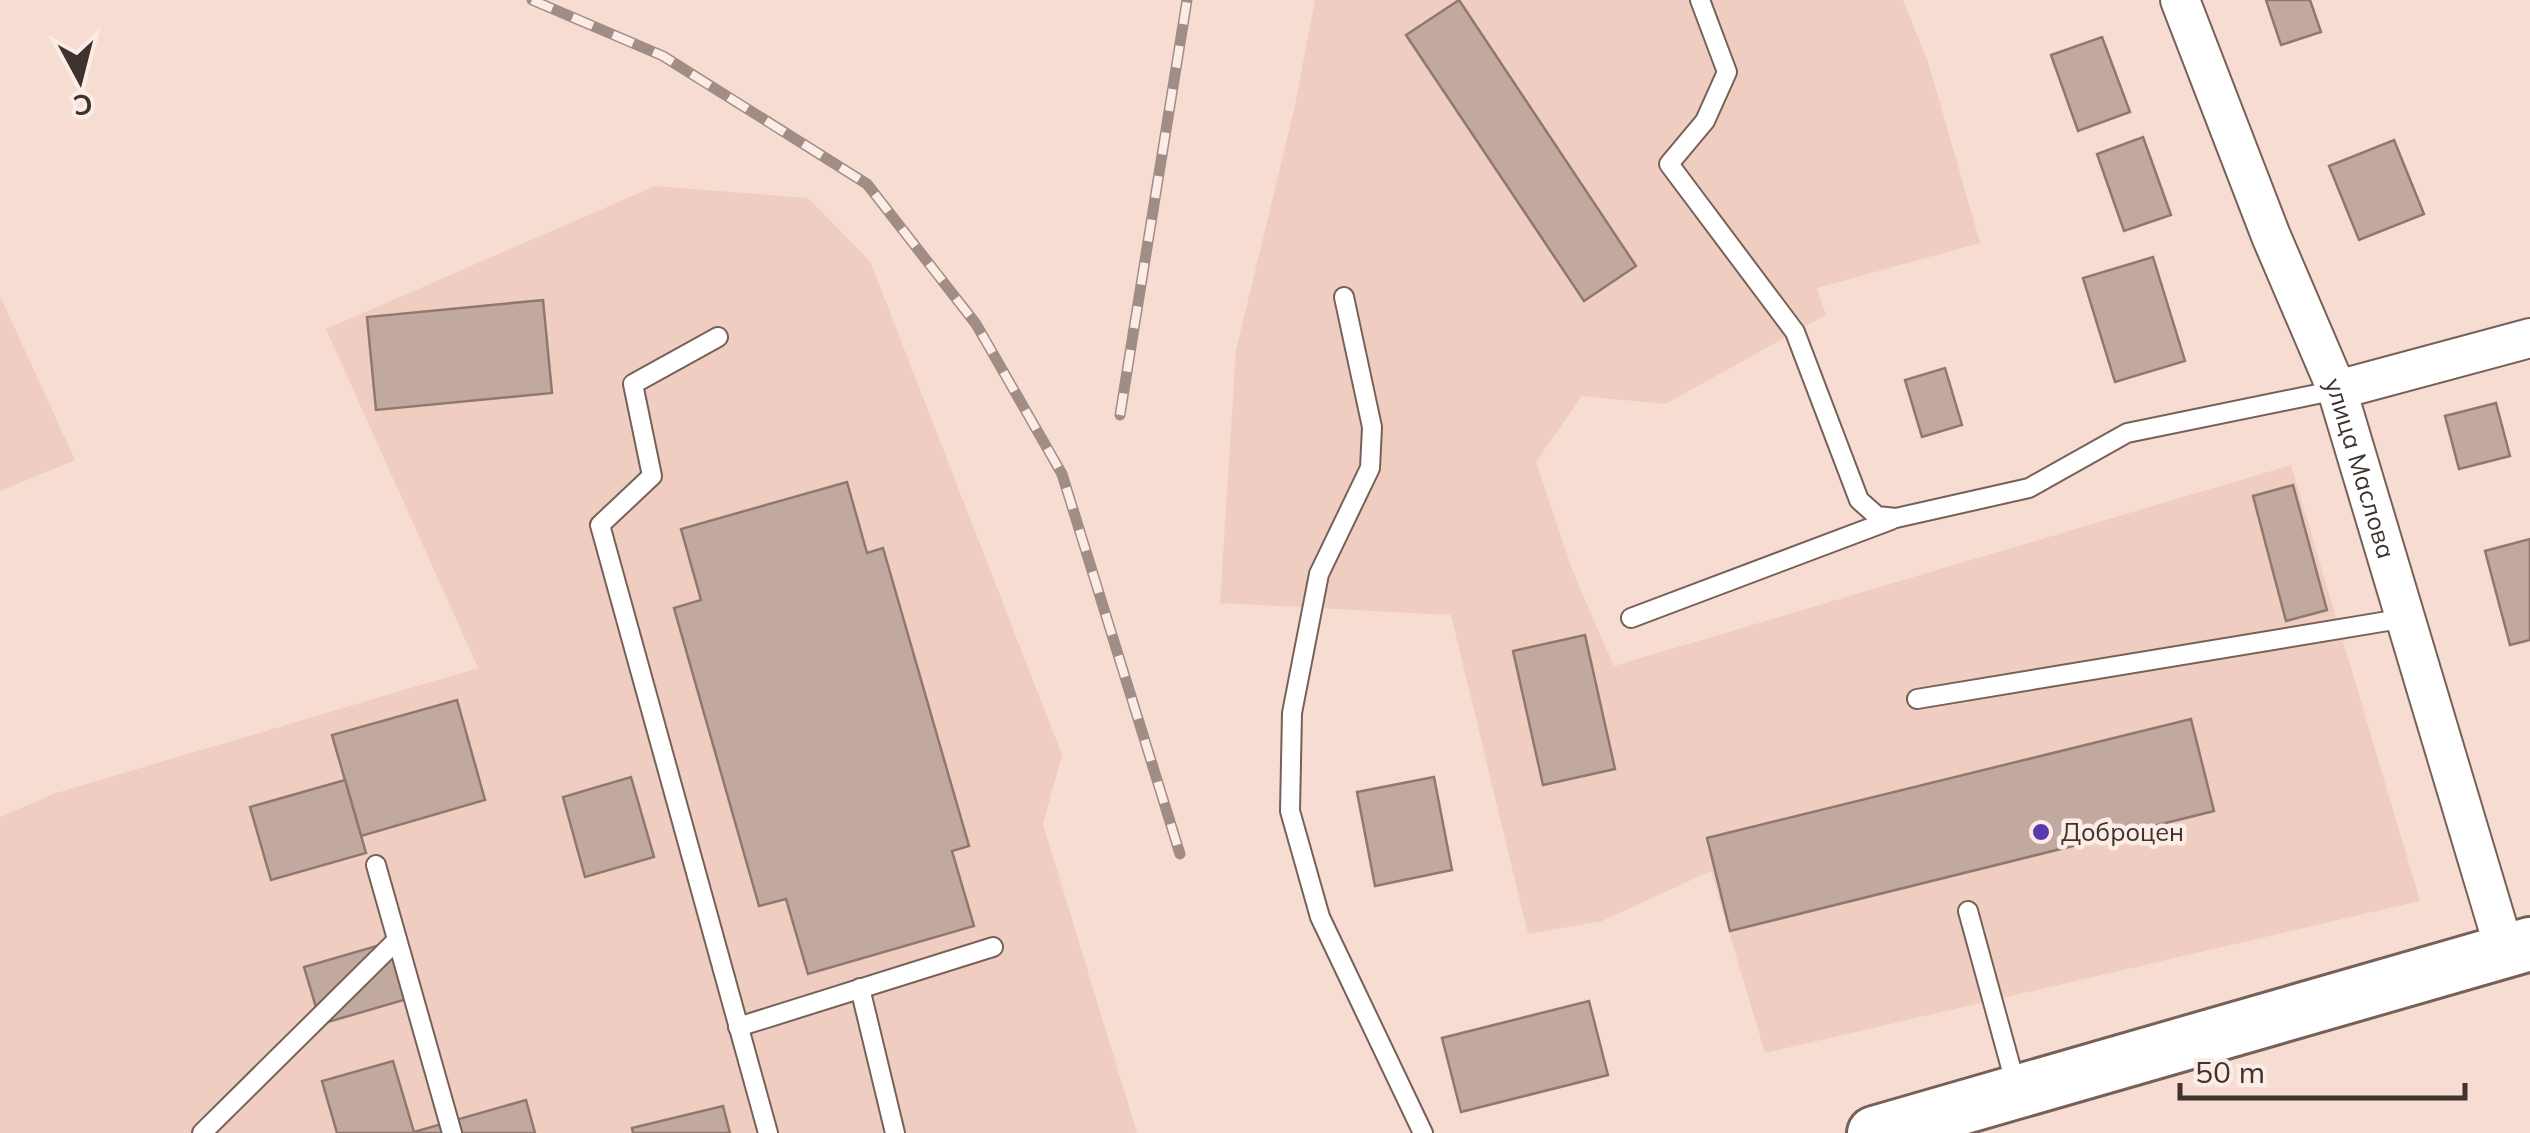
<svg xmlns="http://www.w3.org/2000/svg" width="2530" height="1133" font-family="Mulish,sans-serif">
<style>
.built{fill:#efcec1}
.building{fill:#c2a99f;stroke:#90786f;stroke-width:2.5}
.lines{fill:none;stroke-linecap:round;stroke-linejoin:round}
.service-casing{stroke:#776057;stroke-width:22}
.minor-casing{stroke:#776057;stroke-width:42}
.secondary-casing{stroke:#776057;stroke-width:58}
.service{stroke:#fff;stroke-width:18}
.minor{stroke:#fff;stroke-width:38}
.secondary{stroke:#fff;stroke-width:52}
.rail-casing{stroke:#a18d86;stroke-width:11}
.rail{stroke:#fcece6;stroke-width:8;stroke-dasharray:22;stroke-linecap:butt}
.poi-dot{fill:#5939b1;stroke:#fcece6;stroke-width:4}
.labels{text-anchor:middle;stroke-width:9;stroke-linejoin:round;paint-order:stroke}
.street-label{font-size:25px;fill:#3e332f;stroke:#fcece6}
.poi-label{font-size:25px;fill:#3e332f;stroke:#fcece6;text-anchor:start}
</style>
<rect width="100%" height="100%" fill="#f7dcd2"/>
<g class="built">
<path d="M1315,0H1903L1929,65L1980,243L1817,288L1826,315L1665,404L1582,396L1536,462L1575,577L1614,666L2291,465L2420,901L1765,1053L1711,871L1602,921L1528,934L1451,615L1220,603L1236,350L1294,110Z"/>
<path d="M655,186L808,198L870,261L1062,755L1043,824L1137,1133H0V817L53,794L478,668L326,329Z"/>
<path d="M0,296L75,460L0,491Z"/>
</g>
<g class="building">
<path d="M1459,0L1636,266L1584,301L1406,35Z"/>
<path d="M2266,0H2310L2321,32L2281,45Z"/>
<path d="M2102,37L2130,112L2078,131L2051,55Z"/>
<path d="M2143,137L2171,215L2124,231L2097,154Z"/>
<path d="M2394,140L2424,214L2359,240L2329,166Z"/>
<path d="M2153,257L2185,361L2115,382L2083,278Z"/>
<path d="M543,300L552,393L376,410L367,317Z"/>
<path d="M1945,368L1962,425L1922,437L1905,380Z"/>
<path d="M2496,403L2510,456L2459,469L2445,416Z"/>
<path d="M847,482L867,553L883,548L969,846L952,851L974,926L808,974L786,899L759,906L674,608L701,600L681,529Z"/>
<path d="M2293,485L2327,610L2286,621L2253,496Z"/>
<path d="M2530,539V640L2510,645L2485,551Z"/>
<path d="M1585,635L1615,769L1543,785L1513,651Z"/>
<path d="M457,700L485,800L361,836L332,735Z"/>
<path d="M2191,719L2214,811L1730,931L1707,838Z"/>
<path d="M631,777L654,857L585,877L563,797Z"/>
<path d="M1434,777L1452,870L1375,886L1357,792Z"/>
<path d="M345,780L366,853L271,880L250,807Z"/>
<path d="M397,940L414,997L321,1024L304,967Z"/>
<path d="M1589,1001L1608,1075L1461,1112L1442,1038Z"/>
<path d="M393,1061L414,1132L526,1100L535,1133H337L322,1081Z"/>
<path d="M723,1106L730,1133H633L632,1128Z"/>
</g>
<g class="lines">
<g class="service-casing">
<g id="service">
<path d="M1700,0L1727,72L1705,121L1669,164L1795,332L1859,500L1877,516L1896,518L2029,488L2127,433L2337,390"/>
<path d="M1344,297L1372,427L1370,468L1319,574L1292,713L1290,811L1320,917L1423,1133"/>
<path d="M718,337L633,384L652,476L600,525L768,1133"/>
<path d="M1631,618L1891,520"/>
<path d="M1917,699L2406,618"/>
<path d="M376,865L452,1133"/>
<path d="M1968,911L2016,1086"/>
<path d="M860,988L895,1133"/>
<path d="M738,1027L993,947"/>
<path d="M202,1133L397,940"/>
</g>
</g>
<g class="minor-casing">
<g id="minor">
<path id="s1" d="M2180,0L2271,236L2337,390L2505,951"/>
<path d="M2337,390L2530,338"/>
</g>
</g>
<g class="secondary-casing">
<path id="secondary" d="M1874,1133L2530,944"/>
</g>
<use href="#service" class="service"/>
<use href="#minor" class="minor"/>
<use href="#secondary" class="secondary"/>
<g class="rail-casing">
<g id="rail">
<path d="M532,0L663,56L867,184L976,324L1062,474L1180,854"/>
<path d="M1120,415L1187,0"/>
</g>
</g>
<use href="#rail" class="rail"/>
</g>
<circle class="poi-dot" cx="2041" cy="832" r="10"/>
<g class="labels">
<g class="street-label">
<text dy="9" stroke="none"><textPath href="#s1" startOffset="502">улица Маслова</textPath></text>
</g>
<g class="poi-label">
<text x="2061" y="841">Доброцен</text>
</g>
</g>
<g transform="translate(80 80) rotate(173)" stroke="#fcece6" stroke-width="8" paint-order="stroke">
<path d="M0-8L18 38L0 25L-18 38Z" fill="#3e332f"/>
<text y="-15" font-size="28" font-weight="bold" text-anchor="middle" fill="#3e332f">С</text>
</g>
<path d="M2180 1083v15h285v-15" fill="none" stroke="#3e332f" stroke-width="5"/>
<text x="2195" y="1083" font-size="30" fill="#3e332f" stroke="#fcece6" stroke-width="8" paint-order="stroke">50 m</text>
</svg>
